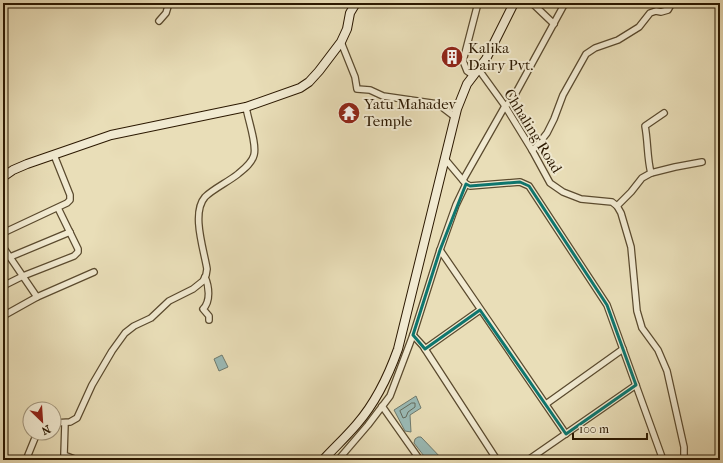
<svg xmlns="http://www.w3.org/2000/svg" width="723" height="463" font-family="'IM FELL French Canon',serif">
<style>
.water{fill:#9abbb7;stroke:#6e7a6e}
.lines{fill:none;stroke-linecap:round;stroke-linejoin:round}
.shore{stroke:#626a5c;stroke-width:1}
.street-casing{stroke:#5a4a2e;stroke-width:8}
.secondary-casing{stroke:#2b1800;stroke-width:10}
.street{stroke:#f1ead1;stroke-width:5.5}
.secondary{stroke:#f1ead1;stroke-width:8}
.marked{fill:none;stroke:#0f766e;stroke-width:3;stroke-linejoin:round}
.labels{text-anchor:middle;stroke-width:4;stroke-linejoin:round;paint-order:stroke}
.poi-label{font-size:15px;fill:#2b1800;stroke:#f1ead1;text-anchor:start}
.street-label{font-size:15px;fill:#2b1800;stroke:#f1ead1}
</style>
<rect width="100%" height="100%" fill="#e9deb8"/>
<filter id="stains"><feTurbulence type="fractalNoise" baseFrequency=".005" numOctaves="4"/><feColorMatrix values="0 0 0 0 .2 0 0 0 0 .09 0 0 0 0 .02 0 0 0 .5 -.17"/></filter>
<radialGradient id="worn" r=".72"><stop offset=".6" stop-color="#630" stop-opacity="0"/><stop offset="1" stop-color="#630" stop-opacity=".3"/></radialGradient>
<g class="water">
<path d="M222,355L228,367L219,371L214,359Z"/>
<path d="M416,396L421,408L410,415L411,432L405,431L394,410Z"/>
<path d="M418,437H421L443,460H427L414,443L415,439Z"/>
</g>
<g class="lines">
<path class="shore" d="M412,403H415V407L408,412L406,417L403,418L400,411Z"/>
<g class="street-casing">
<g id="street">
<path d="M532,3L554,24"/>
<path d="M159,21L166,13L169,3"/>
<path d="M341,42L355,77L357,89L370,90L383,96L438,104L455,117"/>
<path d="M479,70L505,106L532,150L550,183L563,192L581,199L612,202L617,206L621,213L631,247L637,311L642,328L658,350L667,371L684,447V460"/>
<path d="M474,76L467,71L463,61L478,3"/>
<path d="M532,150L536,147L547,133L554,119L563,95L586,54L595,48L618,40L639,27L650,13L656,11L661,12L668,10L672,3"/>
<path d="M445,159L466,184L470,186L520,182L529,186L607,305L663,460"/>
<path d="M651,173C647,158 648,141 645,126L664,113"/>
<path d="M463,180L505,106L512,100L565,3"/>
<path d="M617,206L631,192L642,178L651,173L675,167L702,162"/>
<path d="M3,233L67,203L70,200V195L54,155"/>
<path d="M3,247L37,297"/>
<path d="M440,250L566,434"/>
<path d="M10,257L70,232"/>
<path d="M205,277C209,286 211,301 203,309L209,316V320"/>
<path d="M3,286L23,276L74,256L78,252V249L58,208"/>
<path d="M3,316L37,297L94,272"/>
<path d="M413,335L423,346L497,460"/>
<path d="M425,349L480,310"/>
<path d="M546,404L623,349"/>
<path d="M382,406L420,460"/>
<path d="M54,423L70,422L77,418L92,385L112,351L125,333L134,326L151,318L169,301L193,289L203,281L206,275L207,269C204,250 191,213 205,197C213,189 228,182 238,174C244,169 252,163 254,155C257,144 248,120 246,107"/>
<path d="M65,423L64,455L77,460"/>
<path d="M26,460L37,433"/>
<path d="M338,460L368,425L390,396L413,335L440,250L456,205L466,184"/>
<path d="M528,460L636,385"/>
</g>
</g>
<g class="secondary-casing">
<g id="secondary">
<path d="M3,177L13,170L27,164L111,135L246,107L300,88L309,82L319,71L341,42L347,29L350,13L356,3"/>
<path d="M323,460C334,448 346,437 357,424C376,402 388,377 398,349L457,109L467,84L486,59L514,3"/>
</g>
</g>
<use href="#street" class="street"/>
<use href="#secondary" class="secondary"/>
</g>
<path class="marked" d="M520,182L529,186L607,305L636,385L566,434L480,310L425,349L413,335L440,250L466,184L470,186Z"/>
<defs>
<g id="building-disc" transform="scale(1.15)"><circle r="9.5" fill="#8f2418" stroke="#f1ead1"/><path d="M-4-6H4V6H1V3H-1V6H-4ZM-2.5-4.3h1.7v1.8h-1.7ZM.8-4.3h1.7v1.8H.8ZM-2.5-1h1.7V.8h-1.7ZM.8-1h1.7V.8H.8Z" fill="#fff"/></g>
<g id="temple-disc" transform="scale(1.15)"><circle r="9.5" fill="#8f2418" stroke="#f1ead1"/><path d="M0-6L5-2H3V0L6.5 2.5H4V6H1.5V3h-3V6H-4V2.5H-6.5L-3 0V-2H-5Z" fill="#fff"/></g>
</defs>
<g fill-rule="evenodd">
<use href="#building-disc" x="452" y="57"/>
<use href="#temple-disc" x="349" y="113"/>
</g>
<g class="labels">
<g class="poi-label">
<text x="468" y="53">Kalika<tspan x="468" dy="17">Dairy Pvt.</tspan></text>
<text x="364" y="109">Yatu Mahadev<tspan x="364" dy="17">Temple</tspan></text>
</g>
<g class="street-label">
<text transform="translate(533 131) rotate(58)" y="5">Chhaling Road</text>
</g>
</g>
<rect width="723" height="463" fill="none" stroke="#e9deb8" stroke-width="16"/>
<rect x="4" y="4" width="715" height="455" fill="none" stroke="#2b1800" stroke-width="2"/>
<rect x="8" y="8" width="707" height="447" fill="none" stroke="#2b1800"/>
<g transform="translate(42 421) rotate(155)"><circle r="19" fill="#f1ead1" stroke="#a2967d"/>
<path d="M0-3L7 15L0 10L-7 15Z" fill="#8f2418"/>
<text y="-6" font-size="11" font-weight="bold" text-anchor="middle" fill="#2b1800">N</text>
</g>
<path d="M573 433v6h74v-6" fill="none" stroke="#2b1800" stroke-width="2"/>
<text x="579" y="433" font-size="12" fill="#2b1800" stroke="#f1ead1" stroke-width="3" paint-order="stroke">100 m</text>
<rect width="100%" height="100%" filter="url(#stains)"/>
<rect width="100%" height="100%" fill="url(#worn)"/>
</svg>
